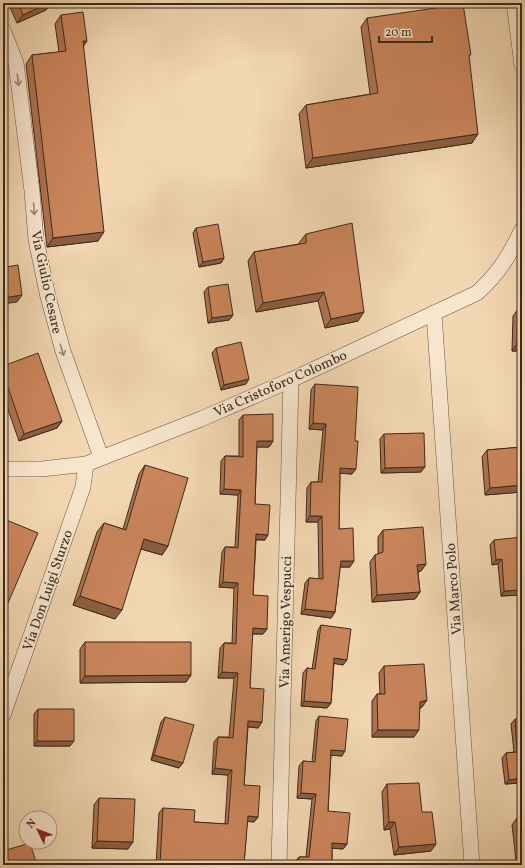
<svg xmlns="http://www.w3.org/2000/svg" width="525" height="868" font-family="Vollkorn,serif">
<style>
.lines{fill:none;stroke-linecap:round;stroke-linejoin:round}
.minor-casing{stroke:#6a5545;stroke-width:16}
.minor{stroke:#f7e5cd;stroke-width:15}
.wall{fill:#ae724e;stroke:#3d2a21}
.shaded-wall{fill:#8d5d40;stroke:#3d2a21}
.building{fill:#ca855b;stroke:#3d2a21}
.oneway{stroke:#9a8877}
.labels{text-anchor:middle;stroke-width:3;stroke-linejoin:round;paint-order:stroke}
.street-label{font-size:14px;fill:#3d2a21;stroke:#f7e5cd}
</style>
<rect width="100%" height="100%" fill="#f2d7b2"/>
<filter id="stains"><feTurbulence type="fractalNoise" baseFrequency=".005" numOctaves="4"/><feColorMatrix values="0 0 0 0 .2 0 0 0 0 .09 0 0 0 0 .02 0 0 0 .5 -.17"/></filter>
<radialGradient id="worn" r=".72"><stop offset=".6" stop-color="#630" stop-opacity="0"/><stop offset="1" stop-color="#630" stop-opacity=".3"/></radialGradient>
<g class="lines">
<g class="minor-casing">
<g id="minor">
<path d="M514,3L522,65"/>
<path d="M3,30L16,63L32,191L36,240L48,297L63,351L101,457"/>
<path d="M434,313L472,865"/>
<path d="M3,469H42L86,464L201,419L291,380L477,293C500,272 508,257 522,230"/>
<path d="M3,715L83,487L86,464"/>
<path d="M279,865L291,380"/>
</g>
</g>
<use href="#minor" class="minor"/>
</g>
<g class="wall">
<path d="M8,3H51L46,10L17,23Z"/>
<path d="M61,15L83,46L98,241L47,247L26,64L32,55L59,52L55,24Z"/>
<path d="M367,18L469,57L472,143L306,168L299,114L306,105L370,94L361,27Z"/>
<path d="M196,228L224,258L221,263L199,267L193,233Z"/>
<path d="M306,234L358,321L325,328L318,301L256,312L248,261L254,252L299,244V243Z"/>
<path d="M208,287L233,315L229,320L208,323L204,292Z"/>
<path d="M518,309H522V351H512L513,316Z"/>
<path d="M216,348L246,384L221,390L212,353Z"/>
<path d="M3,366L62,421L57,428L19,441L3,395Z"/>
<path d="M315,384L352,474L340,473L339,529L350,567H340L335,612L331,618L301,614L305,583L309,578L319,579L318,522H306L307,488L311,482H318L323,430L309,429L311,390Z"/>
<path d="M243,415L273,441L269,447H257L255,504L265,540H256L253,595L267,629L263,634H252L250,688L262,722L258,728L248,727L244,785L258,817L254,822L247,821L244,865H156L159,813L163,808L194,822L225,824L228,775L212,774L214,742L218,737H229L234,678H218L220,648L224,643H232L234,588L219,587L222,552L225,547H235L238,495L220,494L221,461L225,456H239V420Z"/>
<path d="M384,434L421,472L381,473L380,439Z"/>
<path d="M522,447V492L485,495L482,457L487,450Z"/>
<path d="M145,465L168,546L162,555L141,549L115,619L73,605L97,532L104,523L123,529L139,474Z"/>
<path d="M383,530L426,564L421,571L418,572L420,592L415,599L372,602L370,562L375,555L378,554V537Z"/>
<path d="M494,540L522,595L501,596L498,564L492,565L490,545Z"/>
<path d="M321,625L343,665L334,663L331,703L327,708L301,706L303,673L307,668L312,669L318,630Z"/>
<path d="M85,642L191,675L186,682L80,683V649Z"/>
<path d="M522,648V685H520V652Z"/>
<path d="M384,666L427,700L422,707L420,708L414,737H372V701L377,694H380L379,673Z"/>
<path d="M38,709L70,746H34V714Z"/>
<path d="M319,716L342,756L331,755L328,811L347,844L343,849L332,848V865H295V862L299,857H306L312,799L297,798L299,766L303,761L312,762L316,721Z"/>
<path d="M165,717L179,768L151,760L161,722Z"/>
<path d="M515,719L522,783L505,784L502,758L506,753L514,752L511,724Z"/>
<path d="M387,784L422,812L431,851L394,855L390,829L384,830L382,792Z"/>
<path d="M99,798L128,849L92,848L94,805Z"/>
<path d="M517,818L522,860H516L512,825Z"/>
</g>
<g class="shaded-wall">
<path d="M48,3H51L46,10L17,23L23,15Z"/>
<path d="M83,41H87L81,50Z"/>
<path d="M478,134L472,143L306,168L313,158Z"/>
<path d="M104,232L98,241L47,247L53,238Z"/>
<path d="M224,258L221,263L199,267L203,262Z"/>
<path d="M324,292L318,301L256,312L263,303Z"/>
<path d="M22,295L17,302L3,304V298Z"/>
<path d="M364,312L358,321L325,328L331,319Z"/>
<path d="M233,315L229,320L208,323L212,318Z"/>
<path d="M517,344H522V351H512Z"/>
<path d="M249,379L246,384L221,390L224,385Z"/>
<path d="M62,421L57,428L19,441L24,434Z"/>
<path d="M313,423L326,424L323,430L309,429Z"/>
<path d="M257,441H273L269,447H253Z"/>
<path d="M425,467L421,472L381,473L385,468Z"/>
<path d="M340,468L356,469L352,474L337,473Z"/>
<path d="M522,485V492L485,495L490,488Z"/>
<path d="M224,489L241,490L238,495L220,494Z"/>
<path d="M310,516H322L318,522H306Z"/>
<path d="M256,534L268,535L265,540L252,539Z"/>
<path d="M144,539L168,546L162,555L138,548Z"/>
<path d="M502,559L498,564L492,565L496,560Z"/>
<path d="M341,561H354L350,567H337Z"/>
<path d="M426,564L421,571L412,572L417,565Z"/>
<path d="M223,582L238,583L234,588L219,587Z"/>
<path d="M522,590V595L501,596L504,591Z"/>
<path d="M420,592L415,599L372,602L377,595Z"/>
<path d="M80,596L122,610L115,619L73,605Z"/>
<path d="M3,601L8,603L3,610Z"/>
<path d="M305,609L335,612L331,618L301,614Z"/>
<path d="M253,628L267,629L263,634H249Z"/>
<path d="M334,658L347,660L343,665L331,663Z"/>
<path d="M222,672L238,673L234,678H218Z"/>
<path d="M191,675L186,682L80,683L85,676Z"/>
<path d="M427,700L422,707L415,709L420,702Z"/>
<path d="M304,701L331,703L327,708L301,706Z"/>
<path d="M248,721L262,722L258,728L245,726Z"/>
<path d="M378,730H419L414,737H372Z"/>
<path d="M37,741H74L70,746H34Z"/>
<path d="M331,750L345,751L342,756L328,755Z"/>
<path d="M154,755L183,763L179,768L151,760Z"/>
<path d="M215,768L232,770L228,775L212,774Z"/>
<path d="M522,778V783L505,784L509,780Z"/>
<path d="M301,793L316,794L312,799L297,798Z"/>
<path d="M248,816L258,817L254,822L244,821Z"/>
<path d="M389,822H395L390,829L384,830Z"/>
<path d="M97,841L133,842L128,849L92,848Z"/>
<path d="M332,843L347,844L343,849L329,848Z"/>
<path d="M436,844L431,851L394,855L399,847Z"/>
<path d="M521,853H522V860H516Z"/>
</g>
<g class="building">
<path d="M18,3H48L23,15Z"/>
<path d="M463,4L471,55H469L478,134L313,158L306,105L378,93L367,18Z"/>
<path d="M83,12L87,41H83L104,232L53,238L32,55L66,51L61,15Z"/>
<path d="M352,223L364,312L331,319L324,292L263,303L254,252L306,243V234Z"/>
<path d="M218,224L224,258L203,262L196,228Z"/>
<path d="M3,243L6,267L18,265L22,295L3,298Z"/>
<path d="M228,284L233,315L212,318L208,287Z"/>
<path d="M518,309H522V344H517Z"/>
<path d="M241,342L249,379L224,385L216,348Z"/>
<path d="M38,353L62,421L24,434L3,373V366Z"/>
<path d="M315,384L358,387L355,441H358L356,469L340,468L339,529L353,528L354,561H341L335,612L305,609L309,578L323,579L322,516H310L311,482H322L326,424L313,423Z"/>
<path d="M273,414V441H257L255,504L270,505L268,535L256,534L253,595L268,596L267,629L253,628L250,688L264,689L262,722L248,721L244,785L260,786L258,817L248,816L244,865H160L163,808L195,810L194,822L228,824L232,770L215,768L218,737L233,738L238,673L222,672L224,643L236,644L238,583L223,582L225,547L238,548L241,490L224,489L225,456L243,457V415Z"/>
<path d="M424,433L425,467L385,468L384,434Z"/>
<path d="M522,447V485L490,488L487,450Z"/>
<path d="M145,465L188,478L168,546L144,539L122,610L80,596L104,523L126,530Z"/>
<path d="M4,519L38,533L8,603L3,601V522Z"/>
<path d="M423,527L426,564L417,565L420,592L377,595L375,555L383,552V530Z"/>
<path d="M522,537V590L504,591L502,559L496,560L494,540Z"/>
<path d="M321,625L351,629L347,660L334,658L331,703L304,701L307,668L315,669Z"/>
<path d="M85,642H191V675L85,676Z"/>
<path d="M424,664L427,700L420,702L419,730H378L377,694H385L384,666Z"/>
<path d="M38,709H74V741H37Z"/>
<path d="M319,716L348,719L345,751L331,750L328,811L350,813L347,844L332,843V865H298L299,857H309L316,794L301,793L303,761L315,762Z"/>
<path d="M165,717L194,725L183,763L154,755Z"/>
<path d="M515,719H522V778L509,780L506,753L517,752Z"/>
<path d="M419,783L422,812H432L436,844L399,847L395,822H389L387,784Z"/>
<path d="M99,798L135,799L133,842L97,841Z"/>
<path d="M522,817V853H521L517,818Z"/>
<path d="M30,843L37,865H3V851Z"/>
</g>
<defs><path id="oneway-shaft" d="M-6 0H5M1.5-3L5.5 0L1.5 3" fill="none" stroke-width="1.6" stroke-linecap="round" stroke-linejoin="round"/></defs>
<g class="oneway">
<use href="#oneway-shaft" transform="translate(18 80) rotate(83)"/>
<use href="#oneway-shaft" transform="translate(34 209) rotate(86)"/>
<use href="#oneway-shaft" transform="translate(62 350) rotate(73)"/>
</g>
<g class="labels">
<g class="street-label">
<text transform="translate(47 282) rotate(78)" y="5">Via Giulio Cesare</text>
<text transform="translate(280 383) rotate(-24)" y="5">Via Cristoforo Colombo</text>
<text transform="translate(453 589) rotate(-94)" y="5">Via Marco Polo</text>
<text transform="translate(47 590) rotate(-71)" y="5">Via Don Luigi Sturzo</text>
<text transform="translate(285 622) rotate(-89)" y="5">Via Amerigo Vespucci</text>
</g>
</g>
<rect width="525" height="868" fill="none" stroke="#f2d7b2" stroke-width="16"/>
<rect x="4" y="4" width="517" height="860" fill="none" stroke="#3d2a21" stroke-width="2"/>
<rect x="8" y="8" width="509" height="852" fill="none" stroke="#3d2a21"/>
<g transform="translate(38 830) rotate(313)"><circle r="19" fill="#f7e5cd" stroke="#ad9a88"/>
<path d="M0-3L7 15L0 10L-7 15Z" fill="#8f2418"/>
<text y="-6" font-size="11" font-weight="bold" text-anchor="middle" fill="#3d2a21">N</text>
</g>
<path d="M379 36v6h53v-6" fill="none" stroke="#3d2a21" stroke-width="2"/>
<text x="385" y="36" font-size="12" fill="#3d2a21" stroke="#f7e5cd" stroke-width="3" paint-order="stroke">20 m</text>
<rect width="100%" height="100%" filter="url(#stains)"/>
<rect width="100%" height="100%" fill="url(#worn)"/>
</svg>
